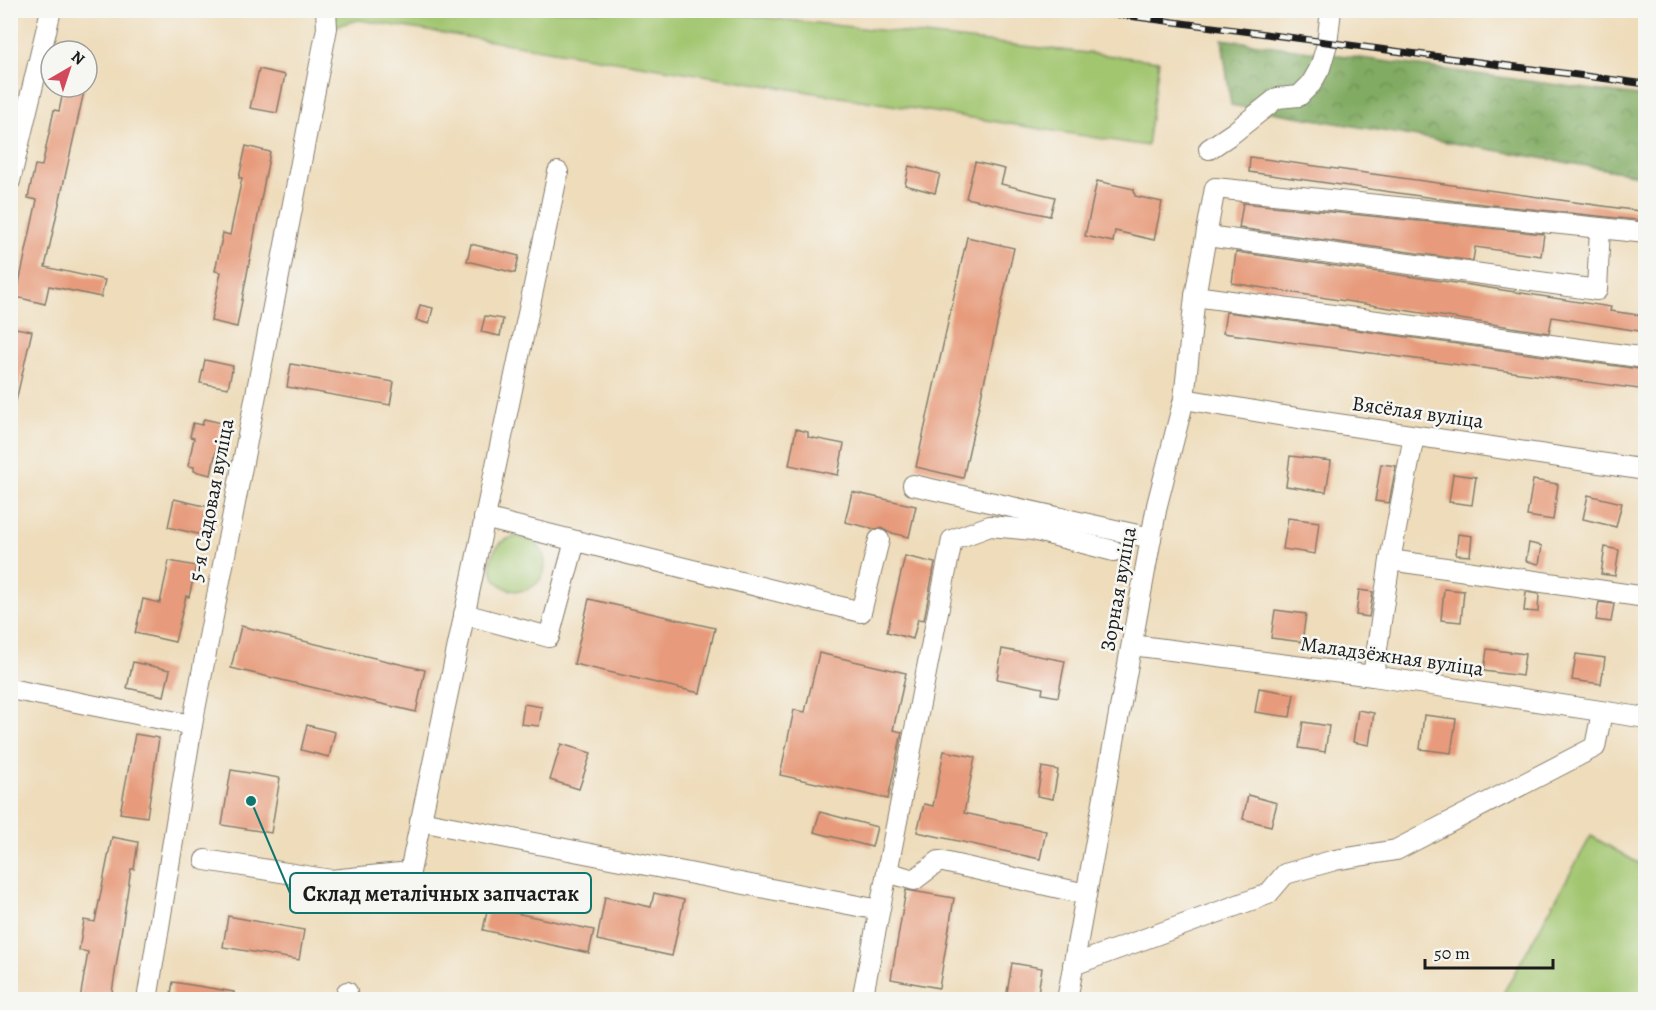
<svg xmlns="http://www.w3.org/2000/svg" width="1656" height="1010" font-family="Alegreya,serif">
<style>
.green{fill:#a2c670;stroke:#5f7146;stroke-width:1.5}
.forest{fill:url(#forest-crowns);stroke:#4e643f;stroke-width:1.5}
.building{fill:#e79b7b}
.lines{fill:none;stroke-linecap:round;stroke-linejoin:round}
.minor-casing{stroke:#857c6b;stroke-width:22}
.minor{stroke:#fff;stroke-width:20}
.rail-casing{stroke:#1c1c1c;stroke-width:7}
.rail{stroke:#f6f6f2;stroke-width:4.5;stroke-dasharray:14;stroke-linecap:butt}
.labels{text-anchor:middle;stroke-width:5;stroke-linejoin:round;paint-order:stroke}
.street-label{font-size:21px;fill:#1c1c1c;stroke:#f6f6f2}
.leader{fill:none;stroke:#0f766e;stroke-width:2}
.callout-dot{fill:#0f766e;stroke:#f6f6f2;stroke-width:2}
.callout{fill:#f6f6f2;stroke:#0f766e;stroke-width:2}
.callout-label{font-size:22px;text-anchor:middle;font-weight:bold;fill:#1c1c1c}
</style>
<defs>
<pattern id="forest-crowns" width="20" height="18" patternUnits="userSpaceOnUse" patternTransform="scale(1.5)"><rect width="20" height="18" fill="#81ab62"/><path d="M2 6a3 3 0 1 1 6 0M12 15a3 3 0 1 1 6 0" fill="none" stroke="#698a50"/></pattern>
</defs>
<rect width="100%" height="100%" fill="#f6f6f2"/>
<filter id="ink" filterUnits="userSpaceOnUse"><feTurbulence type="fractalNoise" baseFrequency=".0167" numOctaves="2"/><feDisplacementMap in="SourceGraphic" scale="12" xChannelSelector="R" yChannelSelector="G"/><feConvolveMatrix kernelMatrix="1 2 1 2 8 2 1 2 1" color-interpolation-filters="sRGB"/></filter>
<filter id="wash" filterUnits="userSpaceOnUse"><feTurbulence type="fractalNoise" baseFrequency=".008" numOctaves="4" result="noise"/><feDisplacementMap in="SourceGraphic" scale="24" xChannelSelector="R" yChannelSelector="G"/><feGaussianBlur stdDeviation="1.35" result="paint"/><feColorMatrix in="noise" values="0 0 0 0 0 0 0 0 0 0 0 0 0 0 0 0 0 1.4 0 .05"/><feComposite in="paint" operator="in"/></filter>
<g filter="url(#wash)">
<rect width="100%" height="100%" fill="#eedcba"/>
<g class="green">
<path d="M326,11H707L1159,61L1147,146L359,20L327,28Z"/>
<circle cx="518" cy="564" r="27"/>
<path d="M1591,836L1645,867V999H1500Z"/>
</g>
<path class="forest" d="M1222,39L1645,97V176L1231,105Z"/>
<g id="blocks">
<g class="building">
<path d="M259,69L285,75L277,113L250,108Z"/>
<path d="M64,87H85L45,267L105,280L101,297L49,286L45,304L16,297L37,200L28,198L35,165L42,166L54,110L59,111Z"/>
<path d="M246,146L270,152L237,327L211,321L221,272L215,271L223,233L230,235L242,178H239Z"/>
<path d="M1250,157L1646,212V221L1455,201L1249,172Z"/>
<path d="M975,162L1005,169L1001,184L1055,197L1050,216L966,198Z"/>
<path d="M909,166L940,174L935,193L905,185Z"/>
<path d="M1097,181L1134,189L1135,196L1162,202L1154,240L1115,231L1113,242L1085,236Z"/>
<path d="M1243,203L1544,234L1541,256L1475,247L1473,261L1239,228Z"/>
<path d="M967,237L1014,248L963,478L916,467Z"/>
<path d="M471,244L519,256L515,273L467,261Z"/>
<path d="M1236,252L1470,285L1611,307L1610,311L1646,316V332L1552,317L1549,333L1232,283Z"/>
<path d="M420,305L433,308L429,324L416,320Z"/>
<path d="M1226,312L1646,370V390L1223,333Z"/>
<path d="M485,316L503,319L500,336L481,332Z"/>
<path d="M10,327L32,331L16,401L10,400Z"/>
<path d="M205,360L233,366L228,388L200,383Z"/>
<path d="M291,364L394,382L390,405L287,387Z"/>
<path d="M204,419L222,423L211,475L194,471V467L188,466L194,438L190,437L193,423L202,425Z"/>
<path d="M796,429L808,432V437L844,444L838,475L789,465Z"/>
<path d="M1290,456L1331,461L1326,492L1286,486Z"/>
<path d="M1381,464L1396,466L1389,503L1375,501Z"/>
<path d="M1453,474L1476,477L1472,505L1449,502Z"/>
<path d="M1533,480L1558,484L1553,520L1527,516Z"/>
<path d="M852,492L916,506L909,537L888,532L881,528L875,529L845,522Z"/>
<path d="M1588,495L1622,503L1616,527L1583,519Z"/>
<path d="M174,499L209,507L202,535L168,527Z"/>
<path d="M1288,518L1319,522L1315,554L1283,549Z"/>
<path d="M1458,534L1472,536L1470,556L1456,555Z"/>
<path d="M1529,543L1542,546L1539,564L1526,561Z"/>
<path d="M1605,547L1619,550L1615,576L1601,574Z"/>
<path d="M905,556L935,563L924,620L918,619L913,639L887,632Z"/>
<path d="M169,561L196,566L189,597L186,596L175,642L135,633L143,599L160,603Z"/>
<path d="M1444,589L1464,591L1461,622L1441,620Z"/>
<path d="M1359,590L1373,592L1369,617L1356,615Z"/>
<path d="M1526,592L1539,594L1538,612L1524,611Z"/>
<path d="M589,599L715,628L700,693L574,664Z"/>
<path d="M1599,602L1614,604L1611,622L1596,620Z"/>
<path d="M1275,610L1306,614L1302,642L1271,638Z"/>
<path d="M241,626L425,670L416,712L231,668Z"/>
<path d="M1002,649L1065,661L1058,697L1042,694L1043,688L997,679Z"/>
<path d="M1487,649L1525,654L1522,676L1484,671Z"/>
<path d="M819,653L906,673L893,730L902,732L888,799L780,775L794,710L805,712Z"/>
<path d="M1576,654L1605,658L1601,684L1572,680Z"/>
<path d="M133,662L170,670L164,696L127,688Z"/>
<path d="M1259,688L1294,694L1290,717L1255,712Z"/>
<path d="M524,704L542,707L539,726L521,724Z"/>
<path d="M1358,710L1374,713L1369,745L1353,742Z"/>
<path d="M1424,715L1456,719L1451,753L1420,749Z"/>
<path d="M1303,722L1329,726L1325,752L1299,748Z"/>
<path d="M307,725L335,732L329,757L301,750Z"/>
<path d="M135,734L159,738L147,817L120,813Z"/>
<path d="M561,744L591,753L579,789L550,780Z"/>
<path d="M944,751L975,757L964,813L1046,831L1040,859L917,832L924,804L933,806Z"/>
<path d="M1042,767L1058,770L1053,799L1037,796Z"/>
<path d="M231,770L280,778L271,833L222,825Z"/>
<path d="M1248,795L1277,803L1271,826L1243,819Z"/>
<path d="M820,812L877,827L872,847L814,832Z"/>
<path d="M112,837L138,842L134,869H131L111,999H80L88,952L79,950L84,920L95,922Z"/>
<path d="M906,890L954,898L939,988L891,979Z"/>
<path d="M654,893L684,900L672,956L597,940L605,897L651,907Z"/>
<path d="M488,907L594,930L589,953L483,930Z"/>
<path d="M228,916L304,930L299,960L223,947Z"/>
<path d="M1012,963L1042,968L1037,999H1006Z"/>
<path d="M173,982L234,992V999H170Z"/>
</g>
</g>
</g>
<g filter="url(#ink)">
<use href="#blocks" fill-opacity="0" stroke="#857c6b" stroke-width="1.5"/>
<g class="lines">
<g class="minor-casing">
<g id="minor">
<path d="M1209,149L1233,133L1277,98L1299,96L1311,84L1320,68L1327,44L1331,10"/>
<path d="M10,181L51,10"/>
<path d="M1600,228L1646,233"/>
<path d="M1195,296L1646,358"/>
<path d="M1184,399L1278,415L1646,470"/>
<path d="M913,485L1151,538"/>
<path d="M484,518L861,612L879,540"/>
<path d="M1390,560L1646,597"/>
<path d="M464,614L549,637L575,541"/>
<path d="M1132,645L1373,676L1646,718"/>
<path d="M1373,676L1390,560L1414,436"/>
<path d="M10,689L192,725"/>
<path d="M420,821L879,910"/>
<path d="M205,860L331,880L410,872L558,172"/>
<path d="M887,872L914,880L939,861L1086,894"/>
<path d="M1073,965L1268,894L1285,874L1335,860L1396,850L1595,747L1602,712"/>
<path d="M147,1000L192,725L327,28L326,10"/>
<path d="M346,1000L347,992"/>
<path d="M862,1000L952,540L990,526L1033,530L1114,551"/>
<path d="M1067,1000L1157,505L1184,399L1195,296L1215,188L1600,228L1597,290L1207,236"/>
</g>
</g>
<use href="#minor" class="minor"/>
<g class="rail-casing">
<path id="rail" d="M1083,10L1646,84"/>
</g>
<use href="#rail" class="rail"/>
</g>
</g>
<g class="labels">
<g class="street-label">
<text transform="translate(1418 412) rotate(8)" y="7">Вясёлая вуліца</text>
<text transform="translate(211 500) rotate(-79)" y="7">5-я Садовая вуліца</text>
<text transform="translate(1118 589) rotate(-80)" y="7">Зорная вуліца</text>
<text transform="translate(1392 656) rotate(8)" y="7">Маладзёжная вуліца</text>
</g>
</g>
<path class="leader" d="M251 801L290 893"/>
<circle class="callout-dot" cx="251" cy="801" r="6"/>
<rect class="callout" x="290" y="873" width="301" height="40" rx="6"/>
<g class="callout-label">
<text x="441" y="901">Склад металічных запчастак</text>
</g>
<rect width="1656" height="1010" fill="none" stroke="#f6f6f2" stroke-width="36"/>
<g transform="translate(69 69) rotate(39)"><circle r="28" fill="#f6f6f2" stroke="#9f9f9c" stroke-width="1.5"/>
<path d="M0-4.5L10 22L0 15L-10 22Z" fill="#d1495b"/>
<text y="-9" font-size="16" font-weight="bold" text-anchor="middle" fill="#1c1c1c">N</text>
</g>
<path d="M1425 959v9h128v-9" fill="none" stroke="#1c1c1c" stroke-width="3"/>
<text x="1434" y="959" font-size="18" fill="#1c1c1c" stroke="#f6f6f2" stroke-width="4.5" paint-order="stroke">50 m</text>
</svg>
